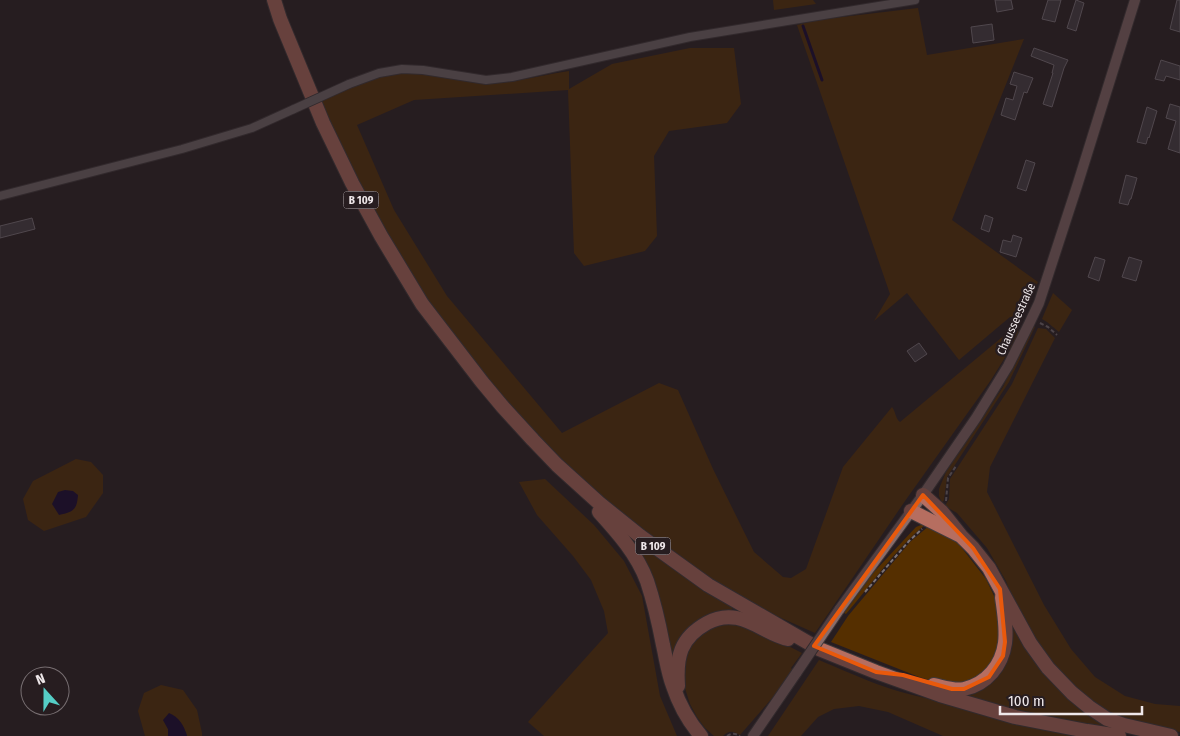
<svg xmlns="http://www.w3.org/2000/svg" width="1180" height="736" font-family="'Fira Sans Condensed',sans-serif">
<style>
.green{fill:#552f00}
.water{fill:#110231}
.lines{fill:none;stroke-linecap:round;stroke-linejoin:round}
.stream{stroke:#110231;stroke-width:3}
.building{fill:#453e45;stroke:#827a82}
.street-casing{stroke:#40393b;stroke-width:10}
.secondary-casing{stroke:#40393b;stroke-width:12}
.highway-casing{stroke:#40393b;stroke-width:16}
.path{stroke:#7b7275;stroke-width:2;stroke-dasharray:4 2.5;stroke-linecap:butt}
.street{stroke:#766b6e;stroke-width:8}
.secondary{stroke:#896c6a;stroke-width:10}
.highway{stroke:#b66e60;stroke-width:14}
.street-bridge-casing{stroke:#40393b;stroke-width:10;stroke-linecap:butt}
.secondary-bridge-casing{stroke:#40393b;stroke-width:12;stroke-linecap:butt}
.street-bridge{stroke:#766b6e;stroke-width:8}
.secondary-bridge{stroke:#896c6a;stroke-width:10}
.marked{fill:none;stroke:#e8590c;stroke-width:4;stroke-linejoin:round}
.labels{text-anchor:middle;stroke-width:5;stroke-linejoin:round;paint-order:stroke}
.shield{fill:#271d20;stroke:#b3abad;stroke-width:1}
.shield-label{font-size:11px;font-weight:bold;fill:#efe8ea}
.street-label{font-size:12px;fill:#efe8ea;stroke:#271d20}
</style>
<rect width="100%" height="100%" fill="#271d20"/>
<g class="green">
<path d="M773,0H813L816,4L774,10Z"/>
<path d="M918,8L927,55L1024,39L952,220L1038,282L1022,315L1010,317L959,360L907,293L874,321L890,294L797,25L817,20Z"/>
<path d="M690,48H734L741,104L727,123L669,131L654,156L657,236L645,251L584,266L574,253L568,90L414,100L357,125L394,210L447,296L562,433L659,383L678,390L713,469L754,552L783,577L791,578L806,569L843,467L892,407C896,412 895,418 900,422L1012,329H1015L1018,330L1019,335L991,380L905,501L815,633L779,617L761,611L721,587L611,507L551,451L478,370L436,313L384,229L357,178L320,102C353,86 383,71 422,73C442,74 462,82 482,83C511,84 541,75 569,71V89L612,64Z"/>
<path d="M1053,293L1072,310L1059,332L1047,322L1042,319Z"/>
<path d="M1032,326L1035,327L1009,382L947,477L944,500L942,503L939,496V489L946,472L1003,387Z"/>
<path d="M1038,328L1046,329L1055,338L990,467L987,492L1044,605L1071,649L1095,677L1125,696L1155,704L1180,706V732L1130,723L1096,708L1051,667L1014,602L1006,581L987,548L957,513L945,506L949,499L950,479L1012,384Z"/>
<path d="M76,459L91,462L103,475V493L86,517L44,531L28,520L23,499L33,481Z"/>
<path d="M545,479L594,525L624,561L642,596L660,696L677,736H544L528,722L608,633L604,611L591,580L573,556L537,515L519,482Z"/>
<path d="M926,524C895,549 872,584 846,614L844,613L874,572L916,527L921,525Z"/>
<path d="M930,525L948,534L958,543L986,579L995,598L999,610V652L986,674L960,686L943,684L919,677L831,642L848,616L910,542Z"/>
<path d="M641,544L733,607L730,614H721L675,656L669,654L636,550Z"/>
<path d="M727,620L767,635L802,653L791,668L794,671L780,689L740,735C733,731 729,730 723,736H714L705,728L697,717L690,704L683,682L682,659L696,634Z"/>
<path d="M1014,624L1108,723L1107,729L1017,712L966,696L965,693L987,683L1010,625Z"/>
<path d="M819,660C859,677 895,694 938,700L1082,736H943L888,712L859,706L834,709L818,717L801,736H768Z"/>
<path d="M161,685L183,690L197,710L202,733V736H187L186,732L163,720L168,729V736H145L138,711L144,693Z"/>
</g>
<g class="water">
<path d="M65,490L73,491L78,495C77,510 73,512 59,515L52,504L58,492Z"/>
<path d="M169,713C179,717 184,725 187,736H168V729L163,720Z"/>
</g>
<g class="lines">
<path class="stream" d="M803,26L822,80"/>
</g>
<g class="building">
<path d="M995,0H1011L1013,9L997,12Z"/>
<path d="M1048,0H1061L1055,22L1042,19Z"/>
<path d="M1076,0L1084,3L1076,31L1067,28Z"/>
<path d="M1177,0H1180V32L1170,29Z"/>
<path d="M992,24L994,40L973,43L971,27Z"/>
<path d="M1034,48L1068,60L1064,68L1052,107L1043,104L1053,73H1052L1054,65L1031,56Z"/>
<path d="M1161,60L1180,66V80L1166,76L1164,81L1155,79Z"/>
<path d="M1014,72L1033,78L1027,93L1024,92L1015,120L1001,115L1006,98L1013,100L1017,86L1010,84Z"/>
<path d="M1170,104L1180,107V153L1168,149L1176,121L1166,118Z"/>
<path d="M1147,107L1157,111L1149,138L1148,137L1146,144L1137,142Z"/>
<path d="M1026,160L1035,163L1026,191L1017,188Z"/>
<path d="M1126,175L1137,178L1131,199H1130L1128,205L1119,203Z"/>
<path d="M985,215L993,218L989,232L981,229Z"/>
<path d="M32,218L35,229L0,238V226Z"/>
<path d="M1013,235L1022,238L1016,257L1000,252L1003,240L1011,242Z"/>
<path d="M1095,257L1105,260L1099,281L1088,277Z"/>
<path d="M1129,257L1142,261L1136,281L1122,277Z"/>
<path d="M919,343L927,354L915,362L907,351Z"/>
</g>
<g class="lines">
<g class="street-casing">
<g id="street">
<path d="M349,84L379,73L402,69L423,70L486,80L512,77L690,37L915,0"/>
<path d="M0,196L182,149L252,128L294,109"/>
</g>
</g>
<g class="secondary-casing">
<g id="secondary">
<path d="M839,610L923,495L976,418L1008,366L1029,324L1039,303L1078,183L1135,0"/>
<path d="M753,736L797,672"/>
</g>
</g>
<g class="highway-casing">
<g id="highway">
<path d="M274,0L280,19L323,123L352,183L381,236L422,304L482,382L502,406L533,440L557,465L599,503L640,536L708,585L819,649L876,672L940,695L1015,717L1087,731L1119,736"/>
<path d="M923,495L942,512L962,537L973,548L989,568L1030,643L1048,668L1072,693L1089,707L1107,719L1124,725L1171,736"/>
<path d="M911,511L959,535"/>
<path d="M599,512C618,533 637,554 647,581C654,602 659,624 663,645C666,658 668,673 673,686C679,704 689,722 701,736"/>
<path d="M934,685C943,687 954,691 964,689C987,684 1002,665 1005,643C1007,628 1004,612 1002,597"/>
<path d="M678,686C676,657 680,638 707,623C716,618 727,616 737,618C756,622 770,635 788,639"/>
</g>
</g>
<g class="path">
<path d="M1040,323L1048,327L1057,335"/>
<path d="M946,501L948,478L956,466"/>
<path d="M865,592L909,541L922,529"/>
<path d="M727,736C732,733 735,733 740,736"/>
</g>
<use href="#street" class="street"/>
<use href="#secondary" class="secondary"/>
<use href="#highway" class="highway"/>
<g class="street-bridge-casing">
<path id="street-bridge" d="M294,109L349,84"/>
</g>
<g class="secondary-bridge-casing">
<path id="secondary-bridge" d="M797,672L839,610"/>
</g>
<use href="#street-bridge" class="street-bridge"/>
<use href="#secondary-bridge" class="secondary-bridge"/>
</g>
<path d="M0 0H1180V736H0ZM923,495L973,548L1000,589L1005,642L1003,656L989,677L964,689H952L903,675L876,672L814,646Z" fill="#271d20" fill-opacity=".55" fill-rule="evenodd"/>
<path class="marked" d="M923,495L973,548L1000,589L1005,642L1003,656L989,677L964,689H952L903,675L876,672L814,646Z"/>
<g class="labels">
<g class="shield">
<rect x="343.5" y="191.5" width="35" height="17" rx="4"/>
<rect x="635.5" y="537.5" width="35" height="17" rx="4"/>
</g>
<g class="shield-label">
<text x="361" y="204">B 109</text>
<text x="653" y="550">B 109</text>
</g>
<g class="street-label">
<text transform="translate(1016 319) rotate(-66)" y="4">Chausseestraße</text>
</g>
</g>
<g transform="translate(45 691) rotate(339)"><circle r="24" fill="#271d20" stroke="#776e71"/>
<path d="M0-4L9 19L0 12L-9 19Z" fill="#55cec6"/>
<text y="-8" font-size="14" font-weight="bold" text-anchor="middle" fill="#efe8ea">N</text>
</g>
<path d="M1000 706v8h142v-8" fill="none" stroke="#efe8ea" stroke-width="2.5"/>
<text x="1008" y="706" font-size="15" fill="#efe8ea" stroke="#271d20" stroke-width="4" paint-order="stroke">100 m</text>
</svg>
